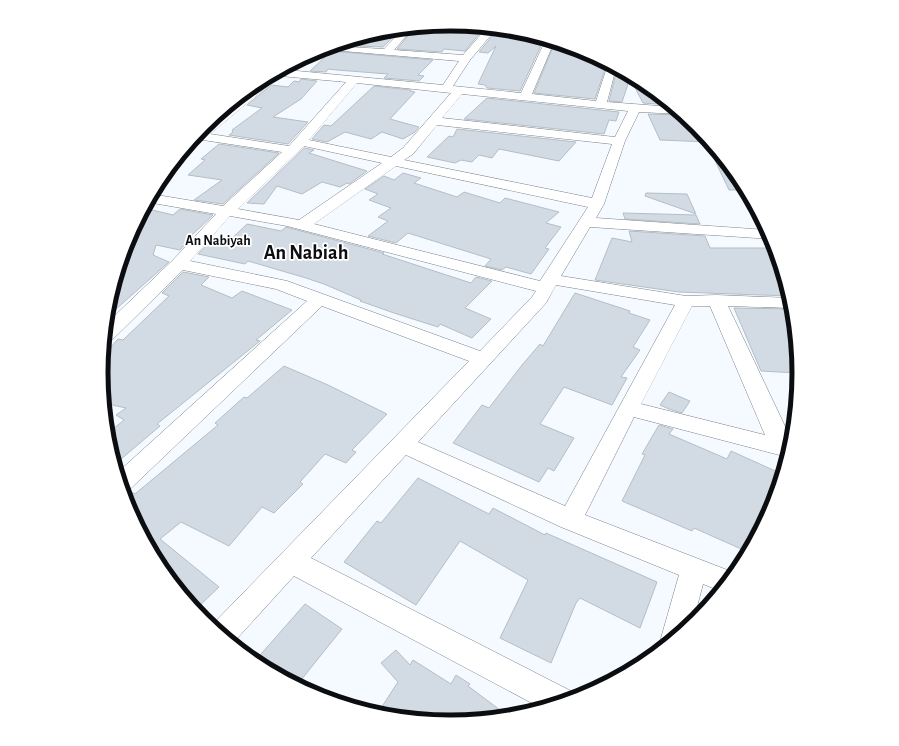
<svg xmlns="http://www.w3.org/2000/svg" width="899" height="746" font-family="'Alegreya Sans',sans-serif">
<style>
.building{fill:#d2dbe3;stroke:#b5bdc5}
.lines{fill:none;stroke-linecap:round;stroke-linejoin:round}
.street-casing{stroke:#798188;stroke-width:1}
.street{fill:#fff;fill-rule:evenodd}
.labels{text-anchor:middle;stroke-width:3.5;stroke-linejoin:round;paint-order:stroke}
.far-neighbourhood-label{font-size:14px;font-weight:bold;fill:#0b0d10;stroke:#fff}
.district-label{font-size:20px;font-weight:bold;fill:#0b0d10;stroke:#fff}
.rim{fill:none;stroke:#0b0d10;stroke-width:5}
</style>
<rect width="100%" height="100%" fill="#f4faff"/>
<g class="building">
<path d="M437,25L442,30L480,33L465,51L444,49L442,52L397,49L415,27Z"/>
<path d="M401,29L383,47L335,45L382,31Z"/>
<path d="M493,35L544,39L520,91L487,88L485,85L478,84L496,46L488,53L479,52Z"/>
<path d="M555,42L583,51L607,63L595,99L534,93Z"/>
<path d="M319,50H320L433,60L418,75L424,76L419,81L384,78L388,74L337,70L328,69L326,72L310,71L325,57L307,55Z"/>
<path d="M617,69L644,83L671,105L643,103L630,78L622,102L609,101Z"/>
<path d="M301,79L317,81L301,99L273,117L308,122L288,144L229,135L233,132L232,130L262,108L247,105L271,85L288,87L294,81L299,82Z"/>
<path d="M374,86L411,90L410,91L415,92L390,119L419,127L415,132L403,139L382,132L371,139L345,132L327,142L312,139L324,125L331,126Z"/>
<path d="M487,98L619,112L616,121L609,120L604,134L464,119Z"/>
<path d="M648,114L682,115L696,126L709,142L660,140Z"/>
<path d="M457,129L576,142L559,161L499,149L492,158L479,155L472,162L461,160L455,163L427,157L449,136L453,137Z"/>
<path d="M219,144L279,153L223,204L194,200L222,180L188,175L205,160L201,159Z"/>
<path d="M304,148L314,150L309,153L367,171L349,184L347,183L340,187L322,182L302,194L277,186L264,204L247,203Z"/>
<path d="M715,149L740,179L746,190H729L711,152Z"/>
<path d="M403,173L421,178L414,183L457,197L464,192L500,203L505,198L559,212L546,223L561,227L545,248L549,249L531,274L506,267L502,270L485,266L491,259L408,233L396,243L368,236L388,221L378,217L391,208L369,200L378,194L365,189L384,176L394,180Z"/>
<path d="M646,193L687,194L696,214L645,196Z"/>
<path d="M144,208L173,215L180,209L213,215L191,236H193L180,250L156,245L153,255L169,262L106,318L107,305L127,239Z"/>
<path d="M623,213L696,215L700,224L625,219Z"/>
<path d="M247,224L281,231L286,227L384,253L382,254L471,283L476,277L492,281L465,308L491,319L472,338L440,324L438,327L394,313L360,301L361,300L324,284L306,278L248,261L245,264L198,254L211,240L227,243Z"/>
<path d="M629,231L705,236L710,248H775L789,296L679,292L595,280L612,238L632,242Z"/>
<path d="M183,272L209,277L201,285L232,298L242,291L292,310L256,340L260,341L157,424L160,426L114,465L107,434L124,420L116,415L126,408L103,403L100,373L102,357L118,339L123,340L169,296L162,293Z"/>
<path d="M575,293L630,311L629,313L650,320L633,347L640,350L621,377L627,378L612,405L564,387L540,424L574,438L554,471L548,468L539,482L453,443L482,405L489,408L522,365L540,344L543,346Z"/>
<path d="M734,308L792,309L798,373L761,371Z"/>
<path d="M284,366L328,385L387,414L352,450L356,452L346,463L325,454L300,482L303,484L274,513L262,507L229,546L181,522L160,539L219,587L195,610L159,567L127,506L123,493L130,491L135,494L218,425L215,423L244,397L247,398Z"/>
<path d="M669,392L690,401L682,413L669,409L660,405Z"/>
<path d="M659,425L673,429L669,434L727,459L731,451L782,474L762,524L748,552L694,528L692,531L622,501L645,455L642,454Z"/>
<path d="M418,478L489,514L493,508L545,535L546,533L657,582L640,628L580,598L576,603L551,663L500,638L528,580L460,541L416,605L344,562L377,521L381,523Z"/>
<path d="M305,604L342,629L297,685L254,662Z"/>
<path d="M396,650L410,665L413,660L451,684L456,675L470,684L468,686L508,716L449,722L393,716L381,708L398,682L381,663Z"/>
</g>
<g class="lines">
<g class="street-casing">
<path id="street" d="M450,24L496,29L470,60L453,86L521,93L546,39L554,42L532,94L596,101L608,64L616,68L607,102L673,107L681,114L639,112L625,141L604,204L596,218L767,230L772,239L590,227L561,276L686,296L716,295L790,298L791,308L728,306L792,441L787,457L634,417L585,515L735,573L720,591L703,584L693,622L664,646L661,638L679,575L561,527L406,455L311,558L571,691L574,698L541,708L294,576L232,644L211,626L469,361L322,306L128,491L123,492L117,473L307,301L276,289L183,270L111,341L103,343L105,325L173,260L216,214L147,202L151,194L223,206L282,152L203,140L188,153H181C209,119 246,88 286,67L287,70L443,85L459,61L320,49L332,46L384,49L404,28L414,27L394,50L463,55L484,31L442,28L438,25ZM280,76L346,82L289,146L210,134ZM357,83L451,93L403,148L391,157L309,140ZM462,94L628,111L615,137L442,118ZM437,125L612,144L592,198L404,160L413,154ZM304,146L382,163L299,220L238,209ZM396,166L588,207L540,281L314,224ZM230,216L287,226L536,291L532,297L480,351L287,281L190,261ZM556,285L675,305L565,506L418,442L546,303ZM692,306H710L765,435L641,404Z"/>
</g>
<use href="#street" class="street"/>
</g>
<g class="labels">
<g class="far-neighbourhood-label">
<text x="218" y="245">An Nabiyah</text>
</g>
<g class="district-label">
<text x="306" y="259">An Nabiah</text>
</g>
</g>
<path d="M0 0H899V746H0ZM108 373a342 342 0 1 1 684 0a342 342 0 1 1-684 0Z" fill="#fff" fill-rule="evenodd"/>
<path class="rim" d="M108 373a342 342 0 1 1 684 0a342 342 0 1 1-684 0Z"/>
</svg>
